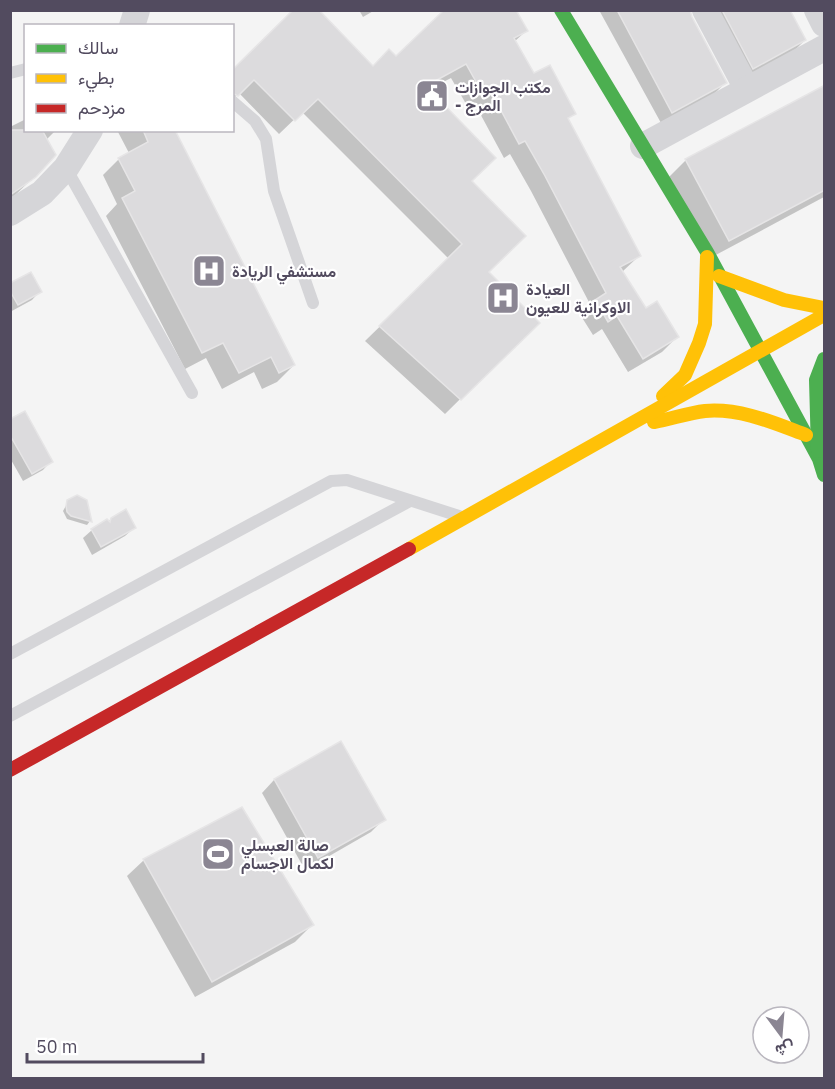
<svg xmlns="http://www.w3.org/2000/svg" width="835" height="1089" font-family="'IBM Plex Sans',Vazirmatn,sans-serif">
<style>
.shadow{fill:#0003}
.building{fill:#dcdbdd;stroke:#e6e5e6;stroke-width:1.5}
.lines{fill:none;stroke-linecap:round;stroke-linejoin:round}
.lane{stroke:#d5d5d8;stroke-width:12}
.street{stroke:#d5d5d8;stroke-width:26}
.fast{stroke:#4caf50;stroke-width:14}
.slow{stroke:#ffc107;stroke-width:14}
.jam{stroke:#c62828;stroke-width:14}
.labels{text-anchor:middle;stroke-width:4.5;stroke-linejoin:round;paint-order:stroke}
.poi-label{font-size:16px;font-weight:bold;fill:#524b5f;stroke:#fff;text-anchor:start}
</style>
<rect width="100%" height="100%" fill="#f4f4f4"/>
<g class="shadow">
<path d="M359,10H375L363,17Z"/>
<path d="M599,10H689L690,17L725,83L714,94L661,123Z"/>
<path d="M705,10H789L805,40L794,51L742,79Z"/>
<path d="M526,31L514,42L534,75L574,113L567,120L639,256L622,272L645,310L677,337L662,352L628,372L602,329L593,335L581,316L591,306L531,191L510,154L504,158L476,106L469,109L451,78L428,90L470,182L487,272L537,323L445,414L365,341L449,259L302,112L279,134L239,93L232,100V72L373,68L396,58Z"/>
<path d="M824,86V197L712,257L669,177L686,160Z"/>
<path d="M26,119V130H56L46,140L35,176L10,200V127Z"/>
<path d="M120,130H173L294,365L277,382L262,389L254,372L222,389L206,358L185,369L106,216L117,204L103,175L119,159L129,153L118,132Z"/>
<path d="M10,285L40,291L32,300L10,312Z"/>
<path d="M10,421L51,461L43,470L23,481L10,458Z"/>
<path d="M77,496L86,501L90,521L87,525L67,519L63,511L68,502Z"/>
<path d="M112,519L134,528L125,536L92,555L83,538L92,530Z"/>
<path d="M341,743L384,819L371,832L305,870L262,793L274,780Z"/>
<path d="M144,860L312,925L295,942L195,997L127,876Z"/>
</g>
<g class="building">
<path d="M293,10H319L373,66L389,49L396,56L444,10H516L528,31L514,38L534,73L550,65L576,114L568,118L641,256L620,267L646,308L657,301L679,337L643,359L617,316L608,322L595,300L606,293L545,176L525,141L519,144L491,92L484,96L466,64L426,86L496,158L472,181L526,236L489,272L540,323L461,400L379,326L462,244L318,99L295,121L254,80L238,96L232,93V70Z"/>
<path d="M617,10H690L692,17L727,83L672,113Z"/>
<path d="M722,10H790L806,40L753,69Z"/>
<path d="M825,85V190L729,241L685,159Z"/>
<path d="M10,130H42L56,155L36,177L10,195Z"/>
<path d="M143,130H175L295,365L279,373L271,357L239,373L223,343L202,353L122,198L135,191L118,158L148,142Z"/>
<path d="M31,272L42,292L18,305L10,291V283Z"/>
<path d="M25,411L53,462L32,474L10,435V419Z"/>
<path d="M77,495L87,500L92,522L71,516L67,512L66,506L67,500Z"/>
<path d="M126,509L136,528L101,547L91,529L107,519L110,522L111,518Z"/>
<path d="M341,741L386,820L318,858L274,779Z"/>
<path d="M242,807L314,925L212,982L143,859Z"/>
</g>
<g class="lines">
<g class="lane">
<path d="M10,73L26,69"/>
<path d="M232,101L255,121L266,139L274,191L313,303"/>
<path d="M66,168L192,393"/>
<path d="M10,654L331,481L347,480L459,516"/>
<path d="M10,716L410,501"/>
</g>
<g class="street">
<path d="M705,10L747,89"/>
<path d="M817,10L824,24"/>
<path d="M132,26L137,10"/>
<path d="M643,146L824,48"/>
<path d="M10,213L42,193L66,168L90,130"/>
</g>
<g class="fast">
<path d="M561,10L707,252L819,459L824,475"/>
<path d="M818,451L816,380L824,359"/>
</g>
<g class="slow">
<path d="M719,276L784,300L824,308"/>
<path d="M663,396L685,375L699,343L705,324L707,257"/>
<path d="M654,422C671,419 688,413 705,411C741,408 774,423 806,435"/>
<path d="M409,549L824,315"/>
</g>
<path class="jam" d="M10,770L409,549"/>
</g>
<defs>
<g id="civic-square" transform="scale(1.725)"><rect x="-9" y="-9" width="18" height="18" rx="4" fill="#8b8693" stroke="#fff"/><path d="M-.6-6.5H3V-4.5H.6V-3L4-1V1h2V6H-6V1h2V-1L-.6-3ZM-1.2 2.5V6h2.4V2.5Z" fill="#fff"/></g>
<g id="hospital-square" transform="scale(1.725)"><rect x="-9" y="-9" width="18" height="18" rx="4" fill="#8b8693" stroke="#fff"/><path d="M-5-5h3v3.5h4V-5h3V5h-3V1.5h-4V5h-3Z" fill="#fff"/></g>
<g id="stadium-square" transform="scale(1.725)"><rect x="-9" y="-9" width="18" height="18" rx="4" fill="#8b8693" stroke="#fff"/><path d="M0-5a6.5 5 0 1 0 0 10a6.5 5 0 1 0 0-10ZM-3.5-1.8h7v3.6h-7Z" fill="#fff"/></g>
</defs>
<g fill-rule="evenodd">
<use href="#civic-square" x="432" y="96"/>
<use href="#hospital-square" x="209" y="271"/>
<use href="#hospital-square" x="503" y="298"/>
<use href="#stadium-square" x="218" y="854"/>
</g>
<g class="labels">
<g class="poi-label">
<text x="455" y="93">مكتب الجوازات<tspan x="455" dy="18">- المرج</tspan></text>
<text x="232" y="277">مستشفي الريادة</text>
<text x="526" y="295">العيادة<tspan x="526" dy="18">الاوكرانية للعيون</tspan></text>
<text x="241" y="851">صالة العبسلي<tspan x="241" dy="18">لكمال الاجسام</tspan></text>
</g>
</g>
<rect width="835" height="1089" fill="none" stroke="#524b5f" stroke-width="24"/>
<rect x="24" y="24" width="210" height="108" fill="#ffffff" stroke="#bab7bf" stroke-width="1.5"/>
<rect x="36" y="44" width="30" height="9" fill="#4caf50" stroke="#bab7bf" stroke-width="1.5"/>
<text x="78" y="54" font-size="18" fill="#524b5f">سالك</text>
<rect x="36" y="74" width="30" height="9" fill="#ffc107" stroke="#bab7bf" stroke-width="1.5"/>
<text x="78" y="84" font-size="18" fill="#524b5f">بطيء</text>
<rect x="36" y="104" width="30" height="9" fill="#c62828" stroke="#bab7bf" stroke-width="1.5"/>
<text x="78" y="114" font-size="18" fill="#524b5f">مزدحم</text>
<g transform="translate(781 1035) rotate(164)"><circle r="28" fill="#ffffff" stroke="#bab7bf" stroke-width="1.5"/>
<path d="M0-4.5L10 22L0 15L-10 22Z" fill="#8b8693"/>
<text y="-9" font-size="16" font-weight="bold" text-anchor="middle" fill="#524b5f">ش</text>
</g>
<path d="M27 1053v9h176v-9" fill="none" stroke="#524b5f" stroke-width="3"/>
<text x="36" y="1053" font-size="18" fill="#524b5f" stroke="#ffffff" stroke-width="4.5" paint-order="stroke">50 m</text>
</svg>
